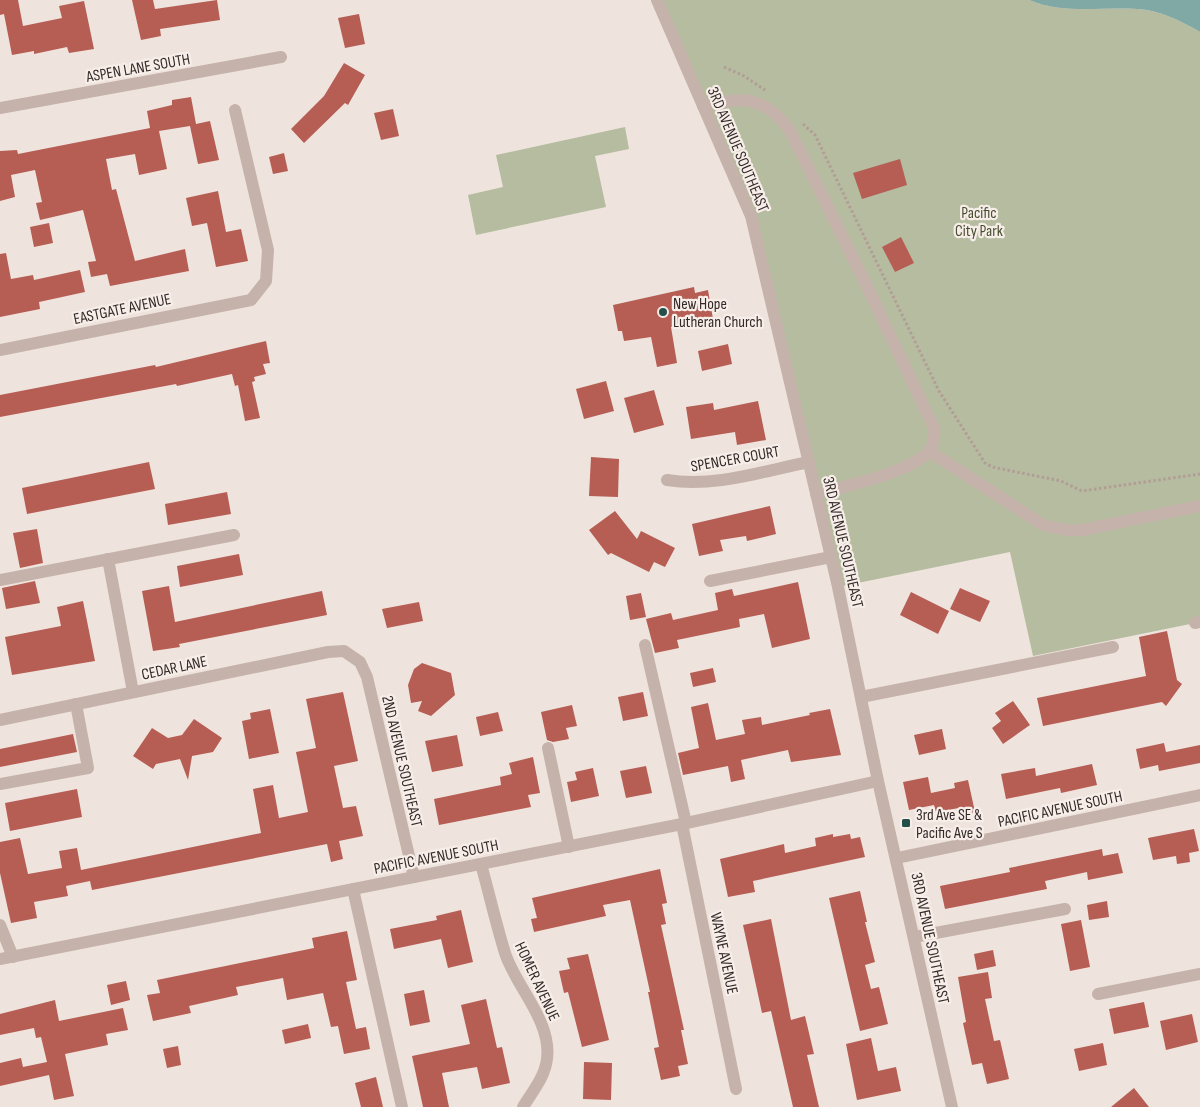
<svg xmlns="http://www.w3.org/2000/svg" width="1200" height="1107" font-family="'Sofia Sans Condensed',sans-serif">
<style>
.green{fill:#b6bc9f}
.water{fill:#80a8a4}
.building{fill:#b65d54}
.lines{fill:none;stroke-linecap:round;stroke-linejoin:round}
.path{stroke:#b19d95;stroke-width:3;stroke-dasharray:2.5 2.5;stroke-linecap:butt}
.minor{stroke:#c5b3ab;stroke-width:12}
.poi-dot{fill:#24504c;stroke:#f7eee9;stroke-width:2}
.labels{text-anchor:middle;stroke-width:4.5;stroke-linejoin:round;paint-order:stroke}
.street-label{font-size:16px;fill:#342b29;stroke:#f7eee9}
.park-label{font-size:16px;fill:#484f30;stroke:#f7eee9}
.poi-label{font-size:16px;fill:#342b29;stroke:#f7eee9;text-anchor:start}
</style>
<rect width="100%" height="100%" fill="#efe4dd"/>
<g class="green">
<path d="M657,0H1029C1067,16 1107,5 1147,10C1165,13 1185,23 1200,32V622L1033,656L1010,552L838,587L750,212Z"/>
<path d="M625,127L629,149L595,156L606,207L476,235L468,195L503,187L496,155Z"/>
</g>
<path class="water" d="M1029,0H1200V32C1185,23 1165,13 1147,10C1107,5 1067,16 1029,0Z"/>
<g class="building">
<path d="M0,0H18L23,26L62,18L59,6L84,1L94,49L69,53L67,47L34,54V51L12,55L4,14L0,15Z"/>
<path d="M132,0H153L155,9L217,0L220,20L160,29L161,36L141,40Z"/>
<path d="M359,14L365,44L345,48L338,18Z"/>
<path d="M344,63L365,75L348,105L345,103L304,143L291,129L324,96Z"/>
<path d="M191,97L196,124L210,121L219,160L198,164L190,126L159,131L167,169L139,175L135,154L106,159L112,190L116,189L135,261L185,249L189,271L110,286L107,274L91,277L88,262L96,261L83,210L40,220L36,203L42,202L35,170L11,175L15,197L0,201V151L17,150L18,154L150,128L147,111L172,105V100Z"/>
<path d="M393,109L399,136L381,140L374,113Z"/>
<path d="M284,153L288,171L273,174L269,157Z"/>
<path d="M900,159L907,185L862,199L853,173Z"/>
<path d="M218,191L226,232L241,229L248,261L216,267L207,223L192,226L186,198Z"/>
<path d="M49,223L53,243L34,247L30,227Z"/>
<path d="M901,237L914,263L895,272L882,247Z"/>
<path d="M6,253L11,279L33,275L34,280L80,270L85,292L39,302L40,309L0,317V254Z"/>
<path d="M694,287L695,293L708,290L713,319L671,327L677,363L657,367L651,337L624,341L622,331H618L613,305Z"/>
<path d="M266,341L270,363L263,364L266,374L254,377L255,381L252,382L260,418L245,421L238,385L235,386L232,374L177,386L176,384L0,417V395L155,365L156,367Z"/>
<path d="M728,344L732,364L702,371L698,351Z"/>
<path d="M606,381L614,411L584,419L576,389Z"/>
<path d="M654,390L664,425L634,433L624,398Z"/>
<path d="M758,401L766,440L737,445L735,432L691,439L686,407L713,403L714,410Z"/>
<path d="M591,457L619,459L618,497L589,496Z"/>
<path d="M149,462L155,489L27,514L22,488Z"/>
<path d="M227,492L231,514L168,525L165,504Z"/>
<path d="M770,506L776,534L747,541L746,536L720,540L723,551L699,556L692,524Z"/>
<path d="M615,511L637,539L641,531L675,548L665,567L654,562L649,572L611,553L608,555L589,530Z"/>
<path d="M37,529L43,563L20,568L13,533Z"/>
<path d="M239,554L243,575L180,587L177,566Z"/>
<path d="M35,581L40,603L6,609L2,588Z"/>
<path d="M798,582L810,639L772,648L764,614L739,619L740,627L677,640L679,648L655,653L646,619L671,613L673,620L718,610L715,593L732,589L734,596Z"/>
<path d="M169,586L175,622L322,591L327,615L179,644L180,647L153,651L142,591Z"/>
<path d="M960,588L990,601L980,622L950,609Z"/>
<path d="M911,592L949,611L938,634L900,615Z"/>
<path d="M641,593L646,617L630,620L626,596Z"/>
<path d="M83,601L95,661L12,675L5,637L61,626L57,607Z"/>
<path d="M419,602L423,621L387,628L382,609Z"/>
<path d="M1167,631L1177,680L1182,684L1166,706L1162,702L1043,726L1037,698L1146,676L1139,637Z"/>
<path d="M422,663L451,673L455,695L431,716L418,711L422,701L411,703L408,685L414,669Z"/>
<path d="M713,668L716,682L693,687L690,673Z"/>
<path d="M343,692L358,761L334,766L343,808L356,806L363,836L339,841L343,859L331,862L327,844L92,890L90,881L66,886L68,896L34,902L37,918L11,923L0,873V842L20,838L28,874L62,868L59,851L77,848L81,870L261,833L253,789L273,785L279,818L308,812L296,752L316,748L306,699Z"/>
<path d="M643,692L648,716L623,721L618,697Z"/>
<path d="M1013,701L1030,725L1003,744L992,728L1001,721L995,713Z"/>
<path d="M708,703L716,740L745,734L742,720L761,717L762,725L810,715L809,713L830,709L841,755L791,762L788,750L741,760L745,779L731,782L728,766L683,775L678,753L699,748L691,707Z"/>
<path d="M572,705L577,726L566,728L569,739L553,742L547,740L541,712Z"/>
<path d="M270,709L279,753L249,759L242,721L251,719L250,713Z"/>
<path d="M498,712L503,731L480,736L476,717Z"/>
<path d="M194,719L222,738L213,752L192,756L188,780L180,759L156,764L153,769L133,756L152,728L168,738L182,735Z"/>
<path d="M942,729L946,749L919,755L914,735Z"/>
<path d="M73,734L77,752L0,767V749Z"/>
<path d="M457,735L463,766L432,772L425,741Z"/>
<path d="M1164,743L1166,752L1200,745V763L1159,771L1158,765L1140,769L1136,749Z"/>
<path d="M533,757L540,793L528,795L531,807L439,825L434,799L501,785L500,777L512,774L509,763Z"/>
<path d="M1092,764L1097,785L1061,793L1060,788L1006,799L1001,774L1035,768L1036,776Z"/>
<path d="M646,766L652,793L626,798L620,771Z"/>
<path d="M593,768L599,796L571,802L567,782L577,780L575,772Z"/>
<path d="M928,777L931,793L955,788L954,783L968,780L975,812L961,815L959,808L936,812L934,805L909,810L903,782Z"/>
<path d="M77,789L82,817L10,831L5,803Z"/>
<path d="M1194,829L1199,851L1189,853L1190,862L1177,864L1176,856L1153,860L1148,838Z"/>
<path d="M833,834V837L850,834L851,839L860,837L865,857L753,881L755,892L728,897L720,859L784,844L785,853L816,846L815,838Z"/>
<path d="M1102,849L1103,856L1118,853L1123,873L1088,880L1087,872L1045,881L1047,889L945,909L940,886L1010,872L1009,868Z"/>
<path d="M660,869L667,903L662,904L666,924L661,925L684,1030H681L688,1064L678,1066L680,1076L661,1080L654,1048L659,1047L648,992H650L630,900L603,905L606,916L534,932L531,919L537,918L532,898Z"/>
<path d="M860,891L867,922H865L875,962L865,965L871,989L879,987L888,1024L860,1031L829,898Z"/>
<path d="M1107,901L1109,917L1089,920L1087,905Z"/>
<path d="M461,910L473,962L448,968L441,939L394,949L390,929L437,920L436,916Z"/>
<path d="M771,919L791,1020L805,1016L814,1054L807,1055L819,1107H793L771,1011L762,1013L743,925Z"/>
<path d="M1081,920L1090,967L1070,971L1061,924Z"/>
<path d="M347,931L357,980L346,982L356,1029L366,1027L370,1049L344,1054L338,1026L331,1027L323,993L287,1000L283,978L236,987L238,995L189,1006L191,1013L153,1021L147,995L160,993L157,980L314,948L312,938Z"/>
<path d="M993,950L996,966L977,970L974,954Z"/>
<path d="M588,954L609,1040L582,1047L568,992L564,993L559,971L570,969L567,958Z"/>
<path d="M988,972L992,998L985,999L994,1041L1000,1040L1009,1079L987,1084L982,1063L972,1065L963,1023L966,1022L958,977Z"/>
<path d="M126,981L130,1000L111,1005L107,985Z"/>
<path d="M424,990L430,1022L410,1026L404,994Z"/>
<path d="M486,999L497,1048L502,1047L510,1083L482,1089L477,1067L442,1073L449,1107H423L412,1056L470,1044L461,1005Z"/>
<path d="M55,1000L59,1021L123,1008L128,1030L106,1034L108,1045L65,1054L74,1096L54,1100L49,1075L0,1086V1063L21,1058L23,1067L47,1062L41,1037L36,1038L34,1028L0,1035V1014Z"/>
<path d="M1144,1002L1149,1027L1114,1034L1109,1009Z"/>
<path d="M1192,1014L1198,1042L1166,1050L1160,1021Z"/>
<path d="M308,1024L311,1038L285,1044L282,1030Z"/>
<path d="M871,1038L878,1071L896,1067L901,1091L857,1100L846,1044Z"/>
<path d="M1103,1043L1107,1065L1079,1071L1074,1049Z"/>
<path d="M178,1046L181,1065L167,1068L163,1049Z"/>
<path d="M584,1062L612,1063L611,1100L583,1099Z"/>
<path d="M376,1077L383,1107H361L355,1083Z"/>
<path d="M1134,1088L1149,1107H1111Z"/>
</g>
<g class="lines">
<g class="path">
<path d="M724,67L744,76L765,90"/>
<path d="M803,124L815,135L939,391L985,463L992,467L1061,481L1082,491L1200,474"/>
</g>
<g class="minor">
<path d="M657,0L751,216L838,587L878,781L952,1107"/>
<path d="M703,106C742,97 763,95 789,129L865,282L934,428C935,436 934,443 930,450C915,471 843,487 816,494"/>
<path d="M0,108L281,57"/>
<path d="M0,350L251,300L266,281L268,250L235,110"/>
<path d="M929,451L1043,525L1067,530H1082L1200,506"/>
<path d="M667,480C714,488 763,471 809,462"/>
<path d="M108,559L133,692"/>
<path d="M0,580L234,535"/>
<path d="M710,581L831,557"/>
<path d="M1195,623L1200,622"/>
<path d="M645,645L686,823"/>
<path d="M861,697L1113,647"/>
<path d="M0,720L328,652L344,651L360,662L367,677L414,877"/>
<path d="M548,748L569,847"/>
<path d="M0,784L88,768L76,704"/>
<path d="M682,824L736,1089"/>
<path d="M897,858L1200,795"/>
<path d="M481,864C489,893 496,924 505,953C516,987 552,1021 547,1059C545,1077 532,1092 523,1107"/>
<path d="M353,889L402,1107"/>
<path d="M0,925L13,957"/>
<path d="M914,937L1065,909"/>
<path d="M0,959L682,824L878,781"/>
<path d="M1098,994L1200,974"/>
</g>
</g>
<g class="poi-dot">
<circle cx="663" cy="312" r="5"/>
<rect x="901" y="818" width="10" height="10" rx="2.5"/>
</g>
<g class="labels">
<g class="street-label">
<text transform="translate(138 67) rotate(-10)" y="6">ASPEN LANE SOUTH</text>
<text transform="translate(739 149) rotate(67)" y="6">3RD AVENUE SOUTHEAST</text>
<text transform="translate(122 308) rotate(-12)" y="6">EASTGATE AVENUE</text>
<text transform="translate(735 458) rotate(-10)" y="6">SPENCER COURT</text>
<text transform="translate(844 542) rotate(77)" y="6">3RD AVENUE SOUTHEAST</text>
<text transform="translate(174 667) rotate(-12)" y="6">CEDAR LANE</text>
<text transform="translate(403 761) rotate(77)" y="6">2ND AVENUE SOUTHEAST</text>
<text transform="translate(1060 808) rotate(-12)" y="6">PACIFIC AVENUE SOUTH</text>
<text transform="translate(436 856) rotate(-11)" y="6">PACIFIC AVENUE SOUTH</text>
<text transform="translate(931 938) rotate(78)" y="6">3RD AVENUE SOUTHEAST</text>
<text transform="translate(725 953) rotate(78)" y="6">WAYNE AVENUE</text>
<text transform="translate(538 981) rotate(65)" y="6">HOMER AVENUE</text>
</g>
<g class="park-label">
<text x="979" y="218">Pacific<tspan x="979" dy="18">City Park</tspan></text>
</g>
<g class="poi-label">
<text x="673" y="309">New Hope<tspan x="673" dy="18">Lutheran Church</tspan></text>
<text x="916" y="820">3rd Ave SE &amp;<tspan x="916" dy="18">Pacific Ave S</tspan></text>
</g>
</g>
</svg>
